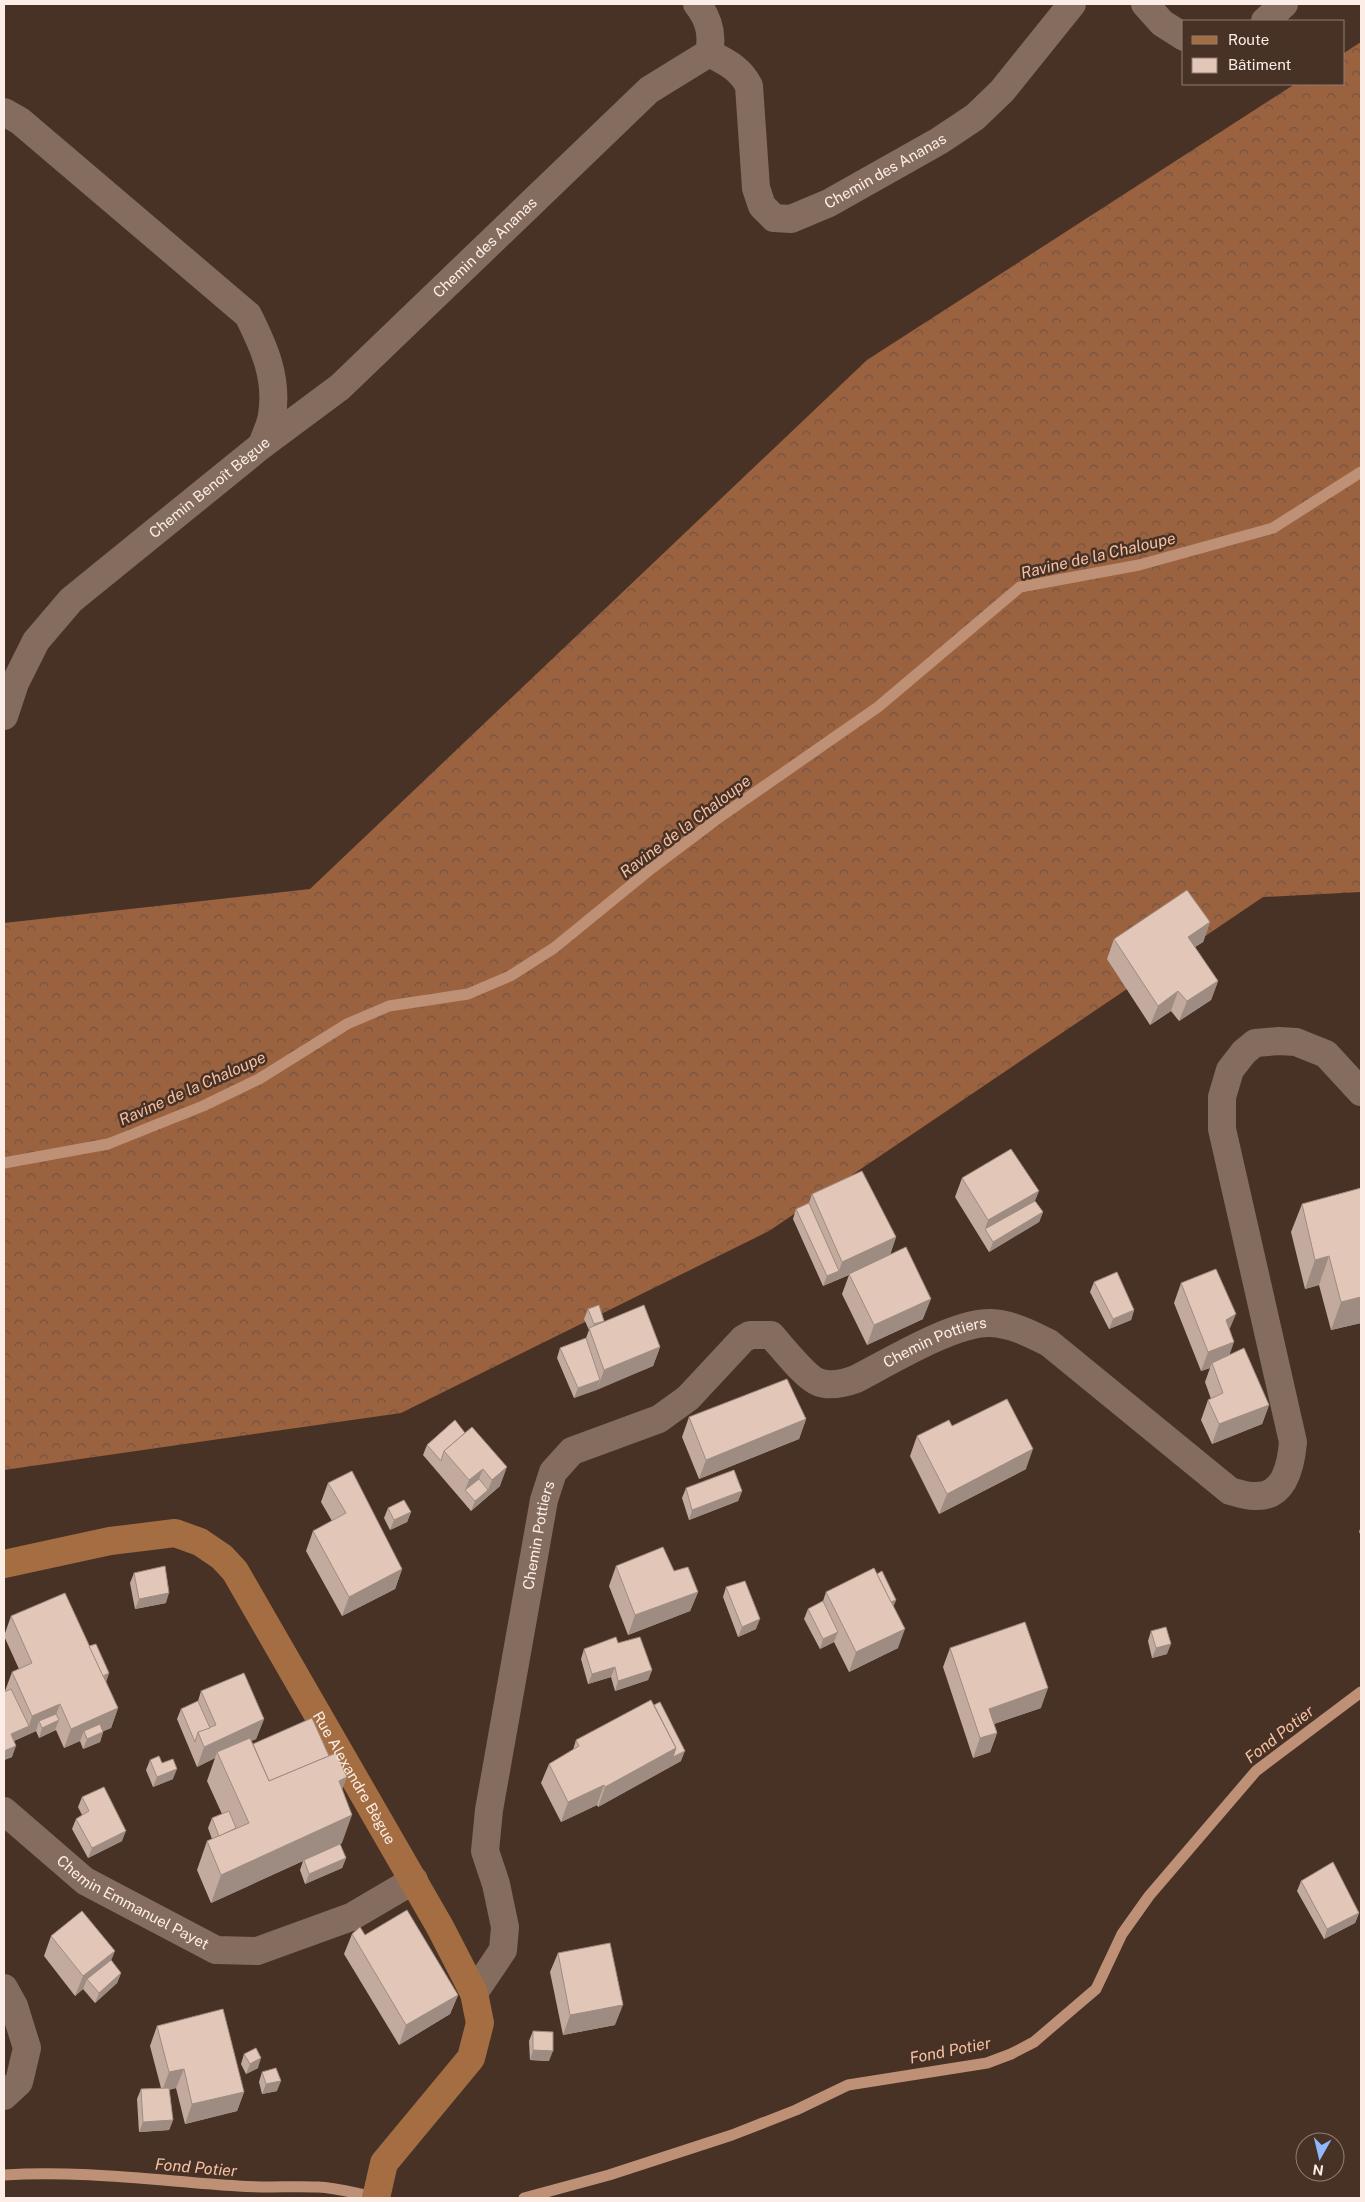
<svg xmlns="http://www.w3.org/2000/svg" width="1365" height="2202" font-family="'Public Sans',sans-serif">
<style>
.forest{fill:url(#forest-crowns)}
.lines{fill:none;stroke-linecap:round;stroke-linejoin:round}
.stream{stroke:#be9177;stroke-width:11}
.minor{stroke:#846c5f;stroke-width:28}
.secondary{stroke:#a46e42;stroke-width:28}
.wall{fill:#c2ab9e}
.shaded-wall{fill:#9e8b81}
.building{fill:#e2c7b8;stroke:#9e8b81}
.labels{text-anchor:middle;stroke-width:5;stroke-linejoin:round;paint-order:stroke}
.street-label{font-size:15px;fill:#fceee6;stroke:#483226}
.water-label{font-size:16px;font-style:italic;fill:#f6c2a5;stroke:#483226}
</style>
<defs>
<pattern id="forest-crowns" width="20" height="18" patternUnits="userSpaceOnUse" patternTransform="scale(1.25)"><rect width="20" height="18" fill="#9b6240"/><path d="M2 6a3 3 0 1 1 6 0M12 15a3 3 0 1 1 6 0" fill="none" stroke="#745442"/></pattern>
</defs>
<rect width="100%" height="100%" fill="#483226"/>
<path class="forest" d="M1361,42V892L1263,897L769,1231L401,1413L4,1470V923L310,889L867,360L1295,84H1344V53Z"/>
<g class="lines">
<g class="stream">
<path d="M4,1163L108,1144L203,1106L259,1079L347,1024L389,1006L468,994L510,976L554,948L652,868L717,819L878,707L1020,587L1139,565L1273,528L1361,472"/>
<path d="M4,2175C82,2170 160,2181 238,2186C265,2188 292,2186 318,2187C338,2188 358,2194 378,2197"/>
<path d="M524,2198L609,2175L732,2135L796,2110L848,2085L987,2063L1011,2054L1034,2042L1096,1989L1122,1934L1149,1896L1256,1771L1361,1692"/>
</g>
<g class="minor">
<path d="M1145,4L1162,23L1184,37"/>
<path d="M1265,21L1284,4"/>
<path id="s1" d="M709,53C726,62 740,68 749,86L756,188L762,206L774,218L791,219L829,203L939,141L975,117L1002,91L1072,4"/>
<path d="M4,112L20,121L248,315C264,347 278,378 272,415C271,425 265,435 262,445"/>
<path id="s2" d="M4,716L15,683L36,641L71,600L262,445L340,387L649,90L709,53C713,34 709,19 697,4"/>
<path id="s3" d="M4,1811L85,1881L216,1950L257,1951L351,1917L414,1880"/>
<path d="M4,1988L14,2006L27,2048L19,2082L4,2096"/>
<path id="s4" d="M474,1993L503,1950L505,1927L496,1884L485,1851L489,1810L544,1500L553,1472L572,1451L659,1419L688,1398L743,1339L750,1335H771C782,1347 805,1377 818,1382C830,1387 845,1383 856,1379C889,1362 956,1321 991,1323C1012,1324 1031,1334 1049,1343L1230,1491C1238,1493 1246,1496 1254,1496C1285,1498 1291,1465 1293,1442L1222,1129V1097L1230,1070L1244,1052L1255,1043L1279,1041L1296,1042L1326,1054L1361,1092"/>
</g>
<path class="secondary" id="s5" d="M4,1564L110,1541L175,1533L200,1542L222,1557L235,1571L440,1927L474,1993L480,2023L471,2058L384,2163L376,2198"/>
</g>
<g class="wall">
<path d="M1210,922L1203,942L1195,947L1218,981L1211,1000L1179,1021L1171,1011L1150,1025L1107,959L1114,939Z"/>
<path d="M962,1178L1035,1201L1043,1212L1039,1222L989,1252L955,1197Z"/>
<path d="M1361,1188V1323L1331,1330L1319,1285L1305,1289L1291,1232L1302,1204Z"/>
<path d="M812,1194L896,1237L890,1255L923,1319L867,1345L842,1294L849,1275L823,1286L793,1219L796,1209L809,1203Z"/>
<path d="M1094,1282L1134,1310L1131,1320L1109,1329L1090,1292Z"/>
<path d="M1181,1283L1230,1330V1355L1269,1405L1262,1424L1212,1444L1201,1420L1208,1400L1211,1399L1205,1382L1210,1368L1201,1371L1174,1303Z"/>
<path d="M588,1309L604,1321L603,1322L660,1347L653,1366L574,1398L557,1358L560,1348L586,1338L589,1330L584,1319Z"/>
<path d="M689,1417L806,1419L799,1439L699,1479L682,1437Z"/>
<path d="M455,1420L500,1486L471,1511L423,1455L427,1445Z"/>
<path d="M952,1426L1026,1469L939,1514L910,1456L917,1436Z"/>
<path d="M328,1483L402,1569L395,1589L342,1616L306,1551L313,1531L332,1521L321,1502Z"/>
<path d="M686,1488L742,1491L738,1501L689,1520L682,1498Z"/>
<path d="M388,1508L411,1512L407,1522L390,1530L384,1518Z"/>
<path d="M1361,1526V1535L1359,1532Z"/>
<path d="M616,1566L674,1571L698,1592L690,1611L628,1635L609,1586Z"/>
<path d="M134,1573L166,1603L135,1609L130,1583Z"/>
<path d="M877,1574L896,1600L893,1606L898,1648L849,1672L834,1642L820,1649L804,1619L808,1609L823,1601L826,1592Z"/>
<path d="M726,1587L756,1629L738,1637L723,1597Z"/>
<path d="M11,1616L89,1646L109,1673L106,1682L118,1708L111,1728L103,1731V1732L100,1742L83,1749L80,1741L64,1748L56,1730L39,1738L36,1731L14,1741L12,1757L4,1760V1692L5,1691L12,1672L19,1669L4,1636Z"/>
<path d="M1151,1631L1167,1654L1152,1658L1148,1641Z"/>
<path d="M618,1643L652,1670L648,1680L615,1691L611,1677L588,1684L581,1659L584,1649Z"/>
<path d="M950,1648L1041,1708L994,1724L997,1733L990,1752L973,1758L943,1667Z"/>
<path d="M201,1691L264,1719L256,1739L251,1741L253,1744L342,1789V1843L340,1844L346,1858L342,1868L305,1884L300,1870L303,1861L211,1903L197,1870L207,1841L212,1839L208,1828L212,1818L222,1814L207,1781L215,1758L197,1767L177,1719L181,1709L198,1701Z"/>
<path d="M576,1740L681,1761L598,1807L597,1805L561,1822L541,1783L549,1764L573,1750Z"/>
<path d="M150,1760L162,1763L173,1779L153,1787L146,1770Z"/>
<path d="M82,1797L122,1841L88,1858L72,1829L76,1819L82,1815L78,1807Z"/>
<path d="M1301,1881L1359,1913L1355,1923L1324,1939L1297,1891Z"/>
<path d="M352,1934L365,1935L458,1995L450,2014L399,2045L344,1954Z"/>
<path d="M51,1936L111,1960L121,1973L117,1983L95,2003L83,1989L75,1996L44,1956Z"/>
<path d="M558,1953L615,2025L563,2035L550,1972Z"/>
<path d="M157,2026L244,2092L237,2111L185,2124L176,2088L169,2090L173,2120L169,2130L139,2132L137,2099L141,2089L161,2088L150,2046Z"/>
<path d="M533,2031L549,2061L530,2060L529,2041Z"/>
<path d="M244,2054L258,2068L246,2074L241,2064Z"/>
<path d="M262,2072L277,2091L262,2094L259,2082Z"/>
</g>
<g class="shaded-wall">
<path d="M1210,922L1203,942L1181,956L1188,937Z"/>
<path d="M1218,981L1211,1000L1179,1021L1187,1001Z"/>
<path d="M1178,991L1171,1011L1150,1025L1158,1006Z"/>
<path d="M1039,1191L1031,1211L985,1229L988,1220Z"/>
<path d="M1043,1212L1039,1222L989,1252L993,1242Z"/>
<path d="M896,1237L889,1257L823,1286L827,1276L839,1271L842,1262Z"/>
<path d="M1329,1256L1319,1285L1305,1289L1315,1260Z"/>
<path d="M1361,1297V1323L1331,1330L1341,1302Z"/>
<path d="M931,1299L923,1319L867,1345L874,1325Z"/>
<path d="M1134,1310L1131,1320L1109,1329L1113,1319Z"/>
<path d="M1236,1314L1228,1333L1226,1320Z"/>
<path d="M604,1321L600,1331L591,1332L594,1324Z"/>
<path d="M1234,1342L1227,1362L1212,1363L1210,1368L1201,1371L1208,1352Z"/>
<path d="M660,1347L653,1366L597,1390L604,1370Z"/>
<path d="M600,1380L597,1390L574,1398L578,1388Z"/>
<path d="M1269,1405L1262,1424L1212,1444L1219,1424Z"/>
<path d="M806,1419L799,1439L699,1479L706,1460Z"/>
<path d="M1033,1449L1026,1469L939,1514L947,1494Z"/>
<path d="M507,1467L500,1486L471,1511L475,1501L488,1490L492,1480Z"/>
<path d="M483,1469L475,1489L465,1490L469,1480Z"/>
<path d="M742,1491L738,1501L689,1520L692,1510Z"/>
<path d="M411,1512L407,1522L390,1530L394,1520Z"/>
<path d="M402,1569L395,1589L342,1616L349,1597Z"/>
<path d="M698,1592L690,1611L628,1635L635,1615Z"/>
<path d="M169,1593L166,1603L135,1609L139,1599Z"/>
<path d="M896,1600L892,1610L884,1604Z"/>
<path d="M760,1619L756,1629L738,1637L742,1627Z"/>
<path d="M905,1629L898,1648L849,1672L856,1652Z"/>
<path d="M838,1632L834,1642L820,1649L823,1639Z"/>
<path d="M1171,1644L1167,1654L1152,1658L1156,1648Z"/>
<path d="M615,1667L611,1677L588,1684L592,1674Z"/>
<path d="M652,1670L648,1680L615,1691L618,1681Z"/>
<path d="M109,1673L105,1684L98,1679Z"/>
<path d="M1048,1688L1041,1708L982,1728L989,1709Z"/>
<path d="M60,1704L53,1723L59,1720L55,1730L39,1738L42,1728L39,1721L36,1731L7,1744L11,1734L29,1726L32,1716Z"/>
<path d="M118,1708L111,1728L86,1739L84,1731L80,1741L64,1748L71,1729Z"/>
<path d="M264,1719L256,1739L219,1756L217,1752L215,1758L197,1767L204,1747Z"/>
<path d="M103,1732L100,1742L83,1749L87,1739Z"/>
<path d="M997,1733L990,1752L973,1758L980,1738Z"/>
<path d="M16,1746L12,1757L4,1760V1751Z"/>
<path d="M676,1748L685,1751L681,1761L598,1807L605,1787Z"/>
<path d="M177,1769L173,1779L153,1787L157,1777Z"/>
<path d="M347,1777L336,1806L339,1781Z"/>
<path d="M604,1785L597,1805L561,1822L568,1802Z"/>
<path d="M352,1815L342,1843L211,1903L221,1875Z"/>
<path d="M126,1831L122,1841L88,1858L92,1848Z"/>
<path d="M346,1858L342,1868L305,1884L309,1874Z"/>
<path d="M1359,1913L1355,1923L1324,1939L1327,1929Z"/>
<path d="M115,1951L107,1971L87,1979L83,1989L75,1996L83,1976Z"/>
<path d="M121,1973L117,1983L95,2003L99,1993Z"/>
<path d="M458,1995L450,2014L399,2045L406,2025Z"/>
<path d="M623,2005L615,2025L563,2035L570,2015Z"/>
<path d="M533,2050L553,2051L549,2061L530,2060Z"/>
<path d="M261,2058L258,2068L246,2074L250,2064Z"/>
<path d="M184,2069L176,2088L162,2091L169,2072Z"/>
<path d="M281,2081L277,2091L262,2094L266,2084Z"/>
<path d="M244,2092L237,2111L185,2124L192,2104Z"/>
<path d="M173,2120L169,2130L139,2132L143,2122Z"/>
</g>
<g class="building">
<path d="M1187,890L1210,922L1188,937L1218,981L1187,1001L1178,991L1158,1006L1114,939Z"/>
<path d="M1011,1149L1039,1191L988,1220L962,1178Z"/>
<path d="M862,1171L896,1237L842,1262L812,1194Z"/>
<path d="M1361,1188V1297L1341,1302L1329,1256L1315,1260L1302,1204Z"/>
<path d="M1035,1201L1043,1212L993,1242L985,1229Z"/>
<path d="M809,1203L839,1271L827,1276L796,1209Z"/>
<path d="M906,1247L931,1299L874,1325L849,1274Z"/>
<path d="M1216,1269L1236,1314L1226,1320L1234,1342L1208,1352L1181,1283Z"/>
<path d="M1117,1272L1134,1310L1113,1319L1094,1282Z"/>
<path d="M599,1305L604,1321L594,1324L588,1309Z"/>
<path d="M644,1305L660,1347L604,1370L589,1328Z"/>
<path d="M586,1338L600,1380L578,1388L560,1348Z"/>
<path d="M1244,1348L1269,1405L1219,1424L1208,1400L1223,1393L1212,1363Z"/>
<path d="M787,1379L806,1419L706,1460L689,1417Z"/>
<path d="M1007,1399L1033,1449L947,1494L917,1436L949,1420L952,1426Z"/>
<path d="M455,1420L465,1433L444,1451L441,1461L427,1445Z"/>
<path d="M472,1427L507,1467L492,1480L483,1469L469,1480L444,1451Z"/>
<path d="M734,1470L742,1491L692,1510L686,1488Z"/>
<path d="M352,1471L402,1569L349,1597L313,1531L346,1513L328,1483Z"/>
<path d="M479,1479L488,1490L475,1501L465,1490Z"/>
<path d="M404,1500L411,1512L394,1520L388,1508Z"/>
<path d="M663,1547L674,1571L688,1567L698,1592L635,1615L616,1566Z"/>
<path d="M165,1566L169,1593L139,1599L134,1573Z"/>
<path d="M874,1568L905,1629L856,1652L826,1592Z"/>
<path d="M882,1571L896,1600L891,1602L877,1574Z"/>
<path d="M745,1581L760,1619L742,1627L726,1587Z"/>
<path d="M65,1593L118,1708L71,1729L60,1704L32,1716L12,1672L32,1663L11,1616Z"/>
<path d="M823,1601L838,1632L823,1639L808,1609Z"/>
<path d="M1025,1622L1048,1688L989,1709L997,1733L980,1738L950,1648Z"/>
<path d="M1166,1627L1171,1644L1156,1648L1151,1631Z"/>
<path d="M616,1637L618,1643L640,1637L652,1670L618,1681L615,1667L592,1674L584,1649Z"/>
<path d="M96,1644L109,1673L103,1676L89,1646Z"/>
<path d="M244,1673L264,1719L204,1747L198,1732L216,1725L201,1691Z"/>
<path d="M11,1689L29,1726L11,1734L16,1746L4,1751V1692Z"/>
<path d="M651,1700L676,1748L605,1787L604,1785L568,1802L549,1764L579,1746L576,1740Z"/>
<path d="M198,1701L210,1728L198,1732L195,1742L181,1709Z"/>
<path d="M660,1702L685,1751L673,1757L676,1748L654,1705Z"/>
<path d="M56,1714L59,1720L42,1728L39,1721Z"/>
<path d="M312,1718L329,1756L269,1781L253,1744Z"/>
<path d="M100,1724L103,1732L87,1739L84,1731Z"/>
<path d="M250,1738L269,1781L336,1753L347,1777L339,1781L352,1815L221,1875L207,1841L249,1823L217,1752Z"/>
<path d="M159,1756L162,1763L173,1759L177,1769L157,1777L150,1760Z"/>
<path d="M104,1787L126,1831L92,1848L76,1819L89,1811L82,1797Z"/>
<path d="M229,1811L236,1828L219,1836L212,1818Z"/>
<path d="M340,1844L346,1858L309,1874L304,1860Z"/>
<path d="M1333,1862L1359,1913L1327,1929L1301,1881Z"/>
<path d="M407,1910L458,1995L406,2025L352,1934L360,1927L365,1935Z"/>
<path d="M82,1911L115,1951L83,1976L51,1936Z"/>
<path d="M610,1943L623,2005L570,2015L558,1953Z"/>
<path d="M111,1960L121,1973L99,1993L87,1979Z"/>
<path d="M223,2009L244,2092L192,2104L184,2069L169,2072L157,2026Z"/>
<path d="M533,2031L553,2032V2051L533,2050Z"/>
<path d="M256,2048L261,2058L250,2064L244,2054Z"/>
<path d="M276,2068L281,2081L266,2084L262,2072Z"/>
<path d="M169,2088L173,2120L143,2122L141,2089Z"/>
</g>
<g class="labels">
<g class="street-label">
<text dy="5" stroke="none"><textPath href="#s1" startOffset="314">Chemin des Ananas</textPath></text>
<text dy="5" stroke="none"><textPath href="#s2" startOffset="680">Chemin des Ananas</textPath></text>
<text dy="5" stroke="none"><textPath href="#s2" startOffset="314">Chemin Benoît Bègue</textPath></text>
<text dy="5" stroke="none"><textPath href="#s4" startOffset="999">Chemin Pottiers</textPath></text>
<text dy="5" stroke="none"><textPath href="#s4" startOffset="474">Chemin Pottiers</textPath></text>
<text dy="5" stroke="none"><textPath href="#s5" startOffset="485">Rue Alexandre Bègue</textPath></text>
<text dy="5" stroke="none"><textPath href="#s3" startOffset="159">Chemin Emmanuel Payet</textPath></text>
</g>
<g class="water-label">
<text transform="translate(1098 555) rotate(-13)" y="6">Ravine de la Chaloupe</text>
<text transform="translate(685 826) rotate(-37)" y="6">Ravine de la Chaloupe</text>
<text transform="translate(192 1088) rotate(-24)" y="6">Ravine de la Chaloupe</text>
<text transform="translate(1279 1734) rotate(-38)" y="6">Fond Potier</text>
<text transform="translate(950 2050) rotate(-11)" y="6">Fond Potier</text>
<text transform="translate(196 2167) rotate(5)" y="6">Fond Potier</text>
</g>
</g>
<rect width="1365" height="2202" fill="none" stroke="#fceee6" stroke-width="10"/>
<rect x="1182" y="20" width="162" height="65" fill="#483226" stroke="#907d73"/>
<rect x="1192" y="36" width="25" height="8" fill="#a46e42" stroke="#907d73"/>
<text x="1228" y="45" font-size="15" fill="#fceee6">Route</text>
<rect x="1192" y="58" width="25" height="15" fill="#e2c7b8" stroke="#907d73"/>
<text x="1228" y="70" font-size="15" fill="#fceee6">Bâtiment</text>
<g transform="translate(1320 2157) rotate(188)"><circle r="24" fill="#483226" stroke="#907d73"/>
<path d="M0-4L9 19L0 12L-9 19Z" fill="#8fb8fd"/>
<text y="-8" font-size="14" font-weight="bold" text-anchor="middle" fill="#fceee6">N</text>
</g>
</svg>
